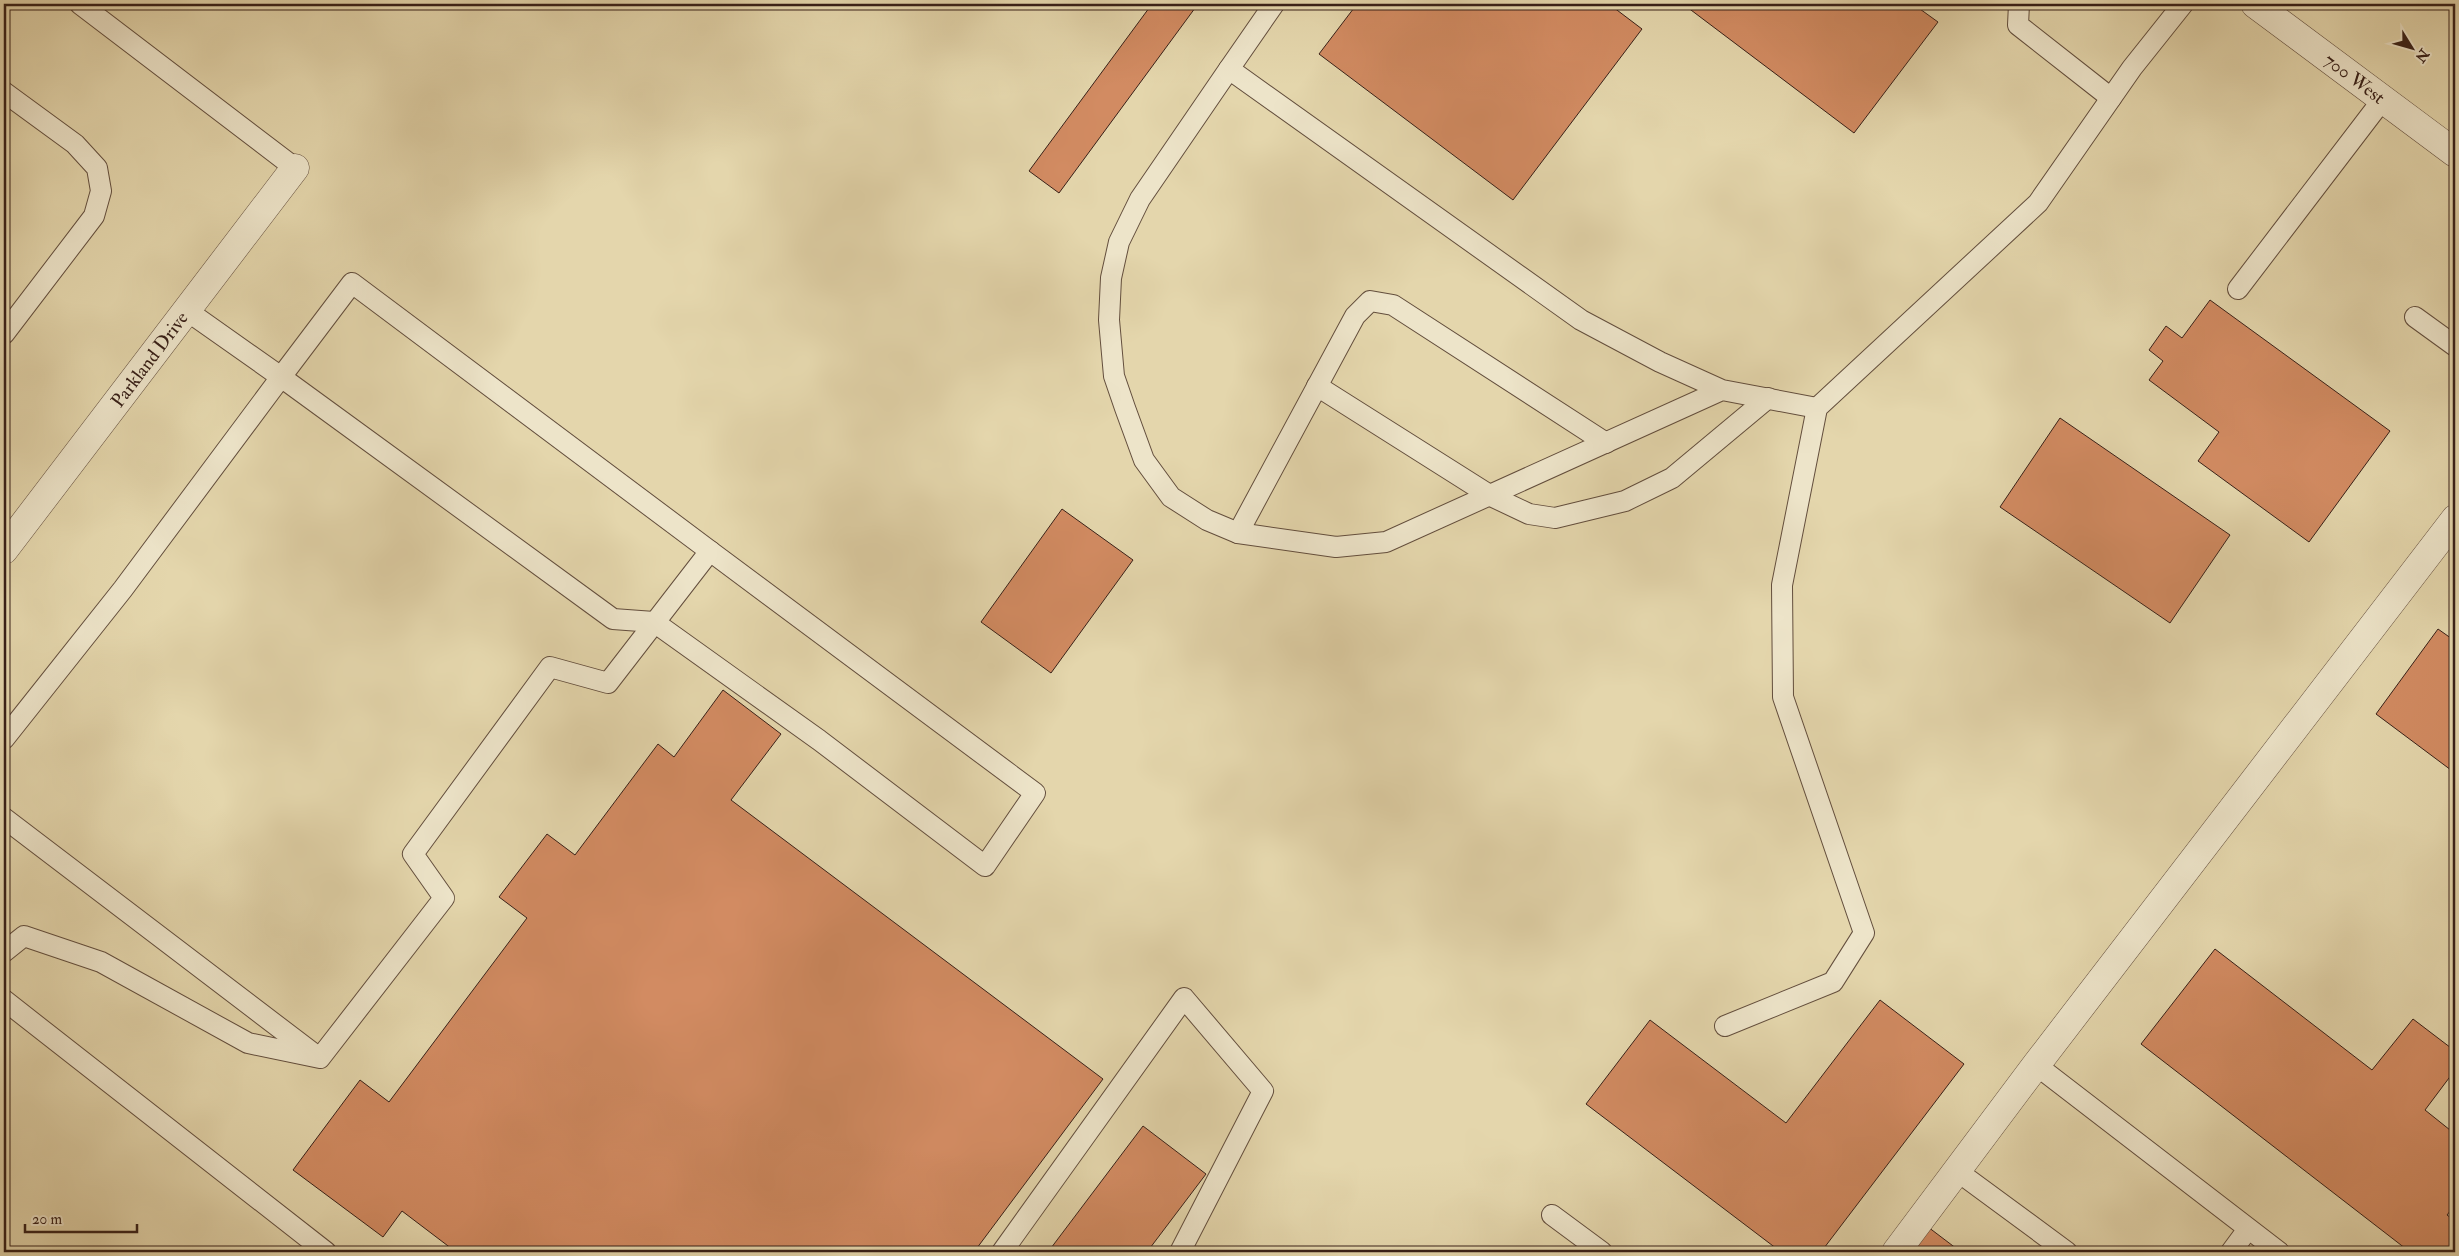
<svg xmlns="http://www.w3.org/2000/svg" width="2459" height="1256" font-family="'IM FELL Double Pica',serif">
<style>
.building{fill:#d28b62;stroke:#382018}
.lines{fill:none;stroke-linecap:round;stroke-linejoin:round}
.service-casing{stroke:#634e3d;stroke-width:22}
.minor-casing{stroke:#634e3d;stroke-width:29}
.tertiary-casing{stroke:#634e3d;stroke-width:29}
.service{stroke:#ede4c9;stroke-width:20}
.minor{stroke:#ede4c9;stroke-width:28}
.tertiary{stroke:#ede4c9;stroke-width:28}
.labels{text-anchor:middle;stroke-width:4.5;stroke-linejoin:round;paint-order:stroke}
.street-label{font-size:19px;fill:#382018;stroke:#ede4c9}
</style>
<rect width="100%" height="100%" fill="#e4d6ac"/>
<filter id="stains"><feTurbulence type="fractalNoise" baseFrequency=".004" numOctaves="4"/><feColorMatrix values="0 0 0 0 .2 0 0 0 0 .09 0 0 0 0 .02 0 0 0 .5 -.17"/></filter>
<radialGradient id="worn" r=".72"><stop offset=".6" stop-color="#630" stop-opacity="0"/><stop offset="1" stop-color="#630" stop-opacity=".3"/></radialGradient>
<g class="building">
<path d="M1152,4H1198L1059,193L1029,171Z"/>
<path d="M1357,4H1609L1642,29L1513,200L1319,54Z"/>
<path d="M1683,4H1913L1938,22L1854,133Z"/>
<path d="M2210,300L2390,431L2309,542L2198,461L2219,432L2149,380L2163,361L2149,350L2166,326L2182,338Z"/>
<path d="M2060,418L2230,535L2170,623L2000,507Z"/>
<path d="M1062,509L1133,560L1051,673L981,622Z"/>
<path d="M2438,629L2455,641V773L2376,714Z"/>
<path d="M723,690L781,734L731,800L1103,1079L974,1252H456L402,1211L383,1237L293,1170L360,1080L389,1102L527,918L499,897L547,834L575,855L658,744L674,757Z"/>
<path d="M2215,949L2372,1070L2413,1019L2455,1051V1070L2425,1110L2455,1134V1205L2447,1215L2455,1221V1252H2410L2141,1044Z"/>
<path d="M1880,1000L1964,1064L1821,1252H1781L1586,1104L1650,1020L1786,1123Z"/>
<path d="M1143,1126L1206,1174L1147,1252H1048Z"/>
<path d="M1928,1227L1961,1252H1909Z"/>
</g>
<g class="lines">
<g class="service-casing">
<g id="service">
<path d="M80,4L295,168"/>
<path d="M2019,4L2018,25L2111,98"/>
<path d="M1229,69L1274,4"/>
<path d="M4,92L75,144L97,168L101,191L94,216L4,334"/>
<path d="M2238,289L2383,99"/>
<path d="M2415,317L2455,346"/>
<path d="M1317,386L1491,496L1529,514L1555,518L1625,501L1672,478L1768,398"/>
<path d="M1722,390L1386,542L1336,547L1238,533L1207,520L1171,497L1144,460L1125,408L1114,376L1109,320L1111,278L1119,242L1140,199L1229,69L1581,320L1660,362L1722,390L1817,408"/>
<path d="M1238,533L1355,316L1370,301L1393,305L1606,443"/>
<path d="M4,739L123,589L281,377L613,619L654,622L819,740L985,866L1035,793L710,551"/>
<path d="M4,818L314,1054"/>
<path d="M4,952L24,936L101,962L248,1043L320,1058L444,898L413,854L550,667L608,683L710,551L352,283L281,377L186,310"/>
<path d="M4,1000L326,1252"/>
<path d="M1725,1026L1833,982L1864,933L1783,697L1782,585L1817,408L2038,203L2132,68L2183,4"/>
<path d="M2036,1065L2279,1252"/>
<path d="M1957,1171L2067,1252"/>
<path d="M1552,1215L1602,1252"/>
<path d="M1002,1252L1184,998L1263,1091L1180,1252"/>
<path d="M2231,1252L2248,1229"/>
</g>
</g>
<g class="minor-casing">
<g id="minor">
<path d="M4,550L295,168"/>
<path d="M1896,1252L2036,1065L2455,519"/>
</g>
</g>
<g class="tertiary-casing">
<path id="tertiary" d="M2255,4L2455,153"/>
</g>
<use href="#service" class="service"/>
<use href="#minor" class="minor"/>
<use href="#tertiary" class="tertiary"/>
</g>
<g class="labels">
<g class="street-label">
<text transform="translate(2355 78) rotate(37)" y="7">700 West</text>
<text transform="translate(149 359) rotate(-53)" y="7">Parkland Drive</text>
</g>
</g>
<rect width="2459" height="1256" fill="none" stroke="#e4d6ac" stroke-width="20"/>
<rect x="5" y="5" width="2449" height="1246" fill="none" stroke="#382018" stroke-width="2.5"/>
<rect x="10" y="10" width="2439" height="1236" fill="none" stroke="#382018"/>
<g transform="translate(2412 48) rotate(127)" stroke="#ede4c9" stroke-width="4" paint-order="stroke">
<path d="M0-4L9 19L0 12L-9 19Z" fill="#382018"/>
<text y="-8" font-size="14" font-weight="bold" text-anchor="middle" fill="#382018">N</text>
</g>
<path d="M25 1224v8h112v-8" fill="none" stroke="#382018" stroke-width="2.5"/>
<text x="32" y="1224" font-size="15" fill="#382018" stroke="#ede4c9" stroke-width="4" paint-order="stroke">20 m</text>
<rect width="100%" height="100%" filter="url(#stains)"/>
<rect width="100%" height="100%" fill="url(#worn)"/>
</svg>
